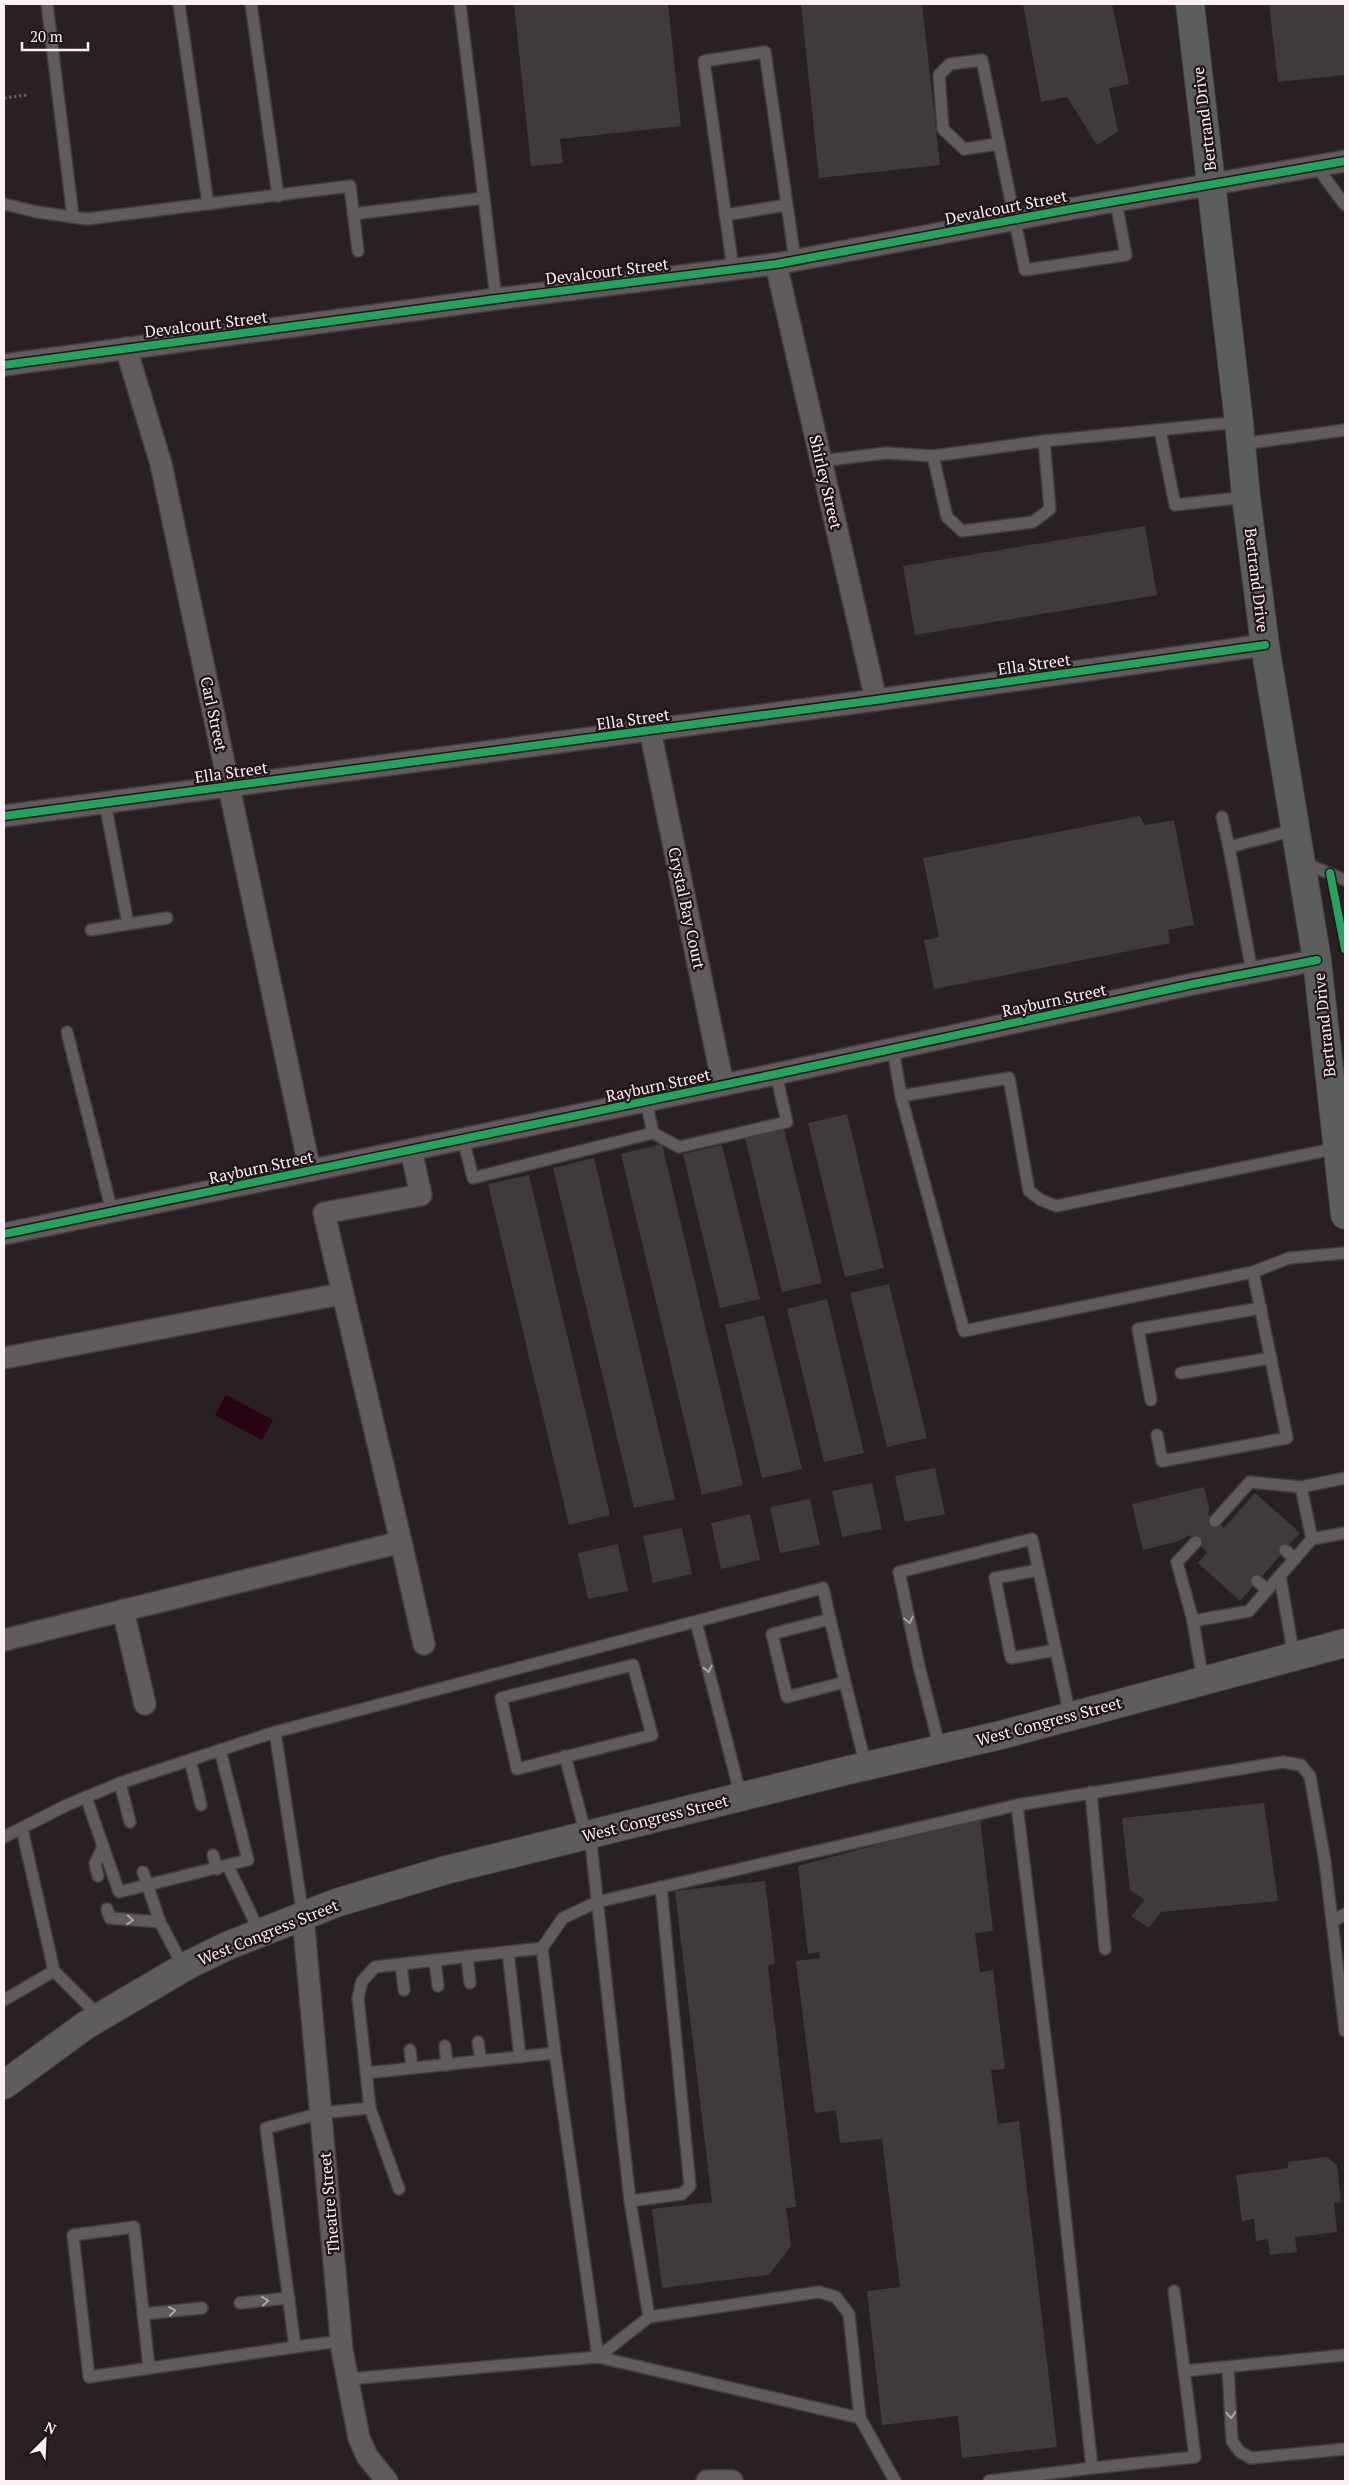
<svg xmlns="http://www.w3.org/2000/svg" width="1349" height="2485" font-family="'PT Serif',serif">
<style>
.water{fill:#290314}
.building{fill:#413a3c}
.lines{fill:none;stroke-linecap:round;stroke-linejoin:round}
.lane-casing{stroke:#423c3e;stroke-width:14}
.street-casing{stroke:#423c3e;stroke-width:24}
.secondary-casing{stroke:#423c3e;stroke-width:30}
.primary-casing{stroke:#423c3e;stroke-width:30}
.path{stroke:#645c5e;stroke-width:3;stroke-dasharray:2.5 2.5;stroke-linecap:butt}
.lane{stroke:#615b5d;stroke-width:11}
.street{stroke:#615b5d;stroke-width:21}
.secondary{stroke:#5e5c5e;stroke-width:28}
.primary{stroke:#5c5e5e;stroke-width:28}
.cycleway-casing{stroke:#211318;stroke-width:11}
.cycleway{stroke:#20a55d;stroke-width:8}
.oneway{stroke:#aea6a8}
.labels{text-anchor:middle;stroke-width:4.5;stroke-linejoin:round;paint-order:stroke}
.street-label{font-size:16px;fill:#fbf0f4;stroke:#211318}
</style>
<rect width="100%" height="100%" fill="#282022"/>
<path class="water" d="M226,1395L273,1420L262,1440L215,1415Z"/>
<g class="building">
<path d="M514,4H668L681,126L560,139L563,163L531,166Z"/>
<path d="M801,4H922L940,165L819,178Z"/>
<path d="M1023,4H1112L1129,84L1109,88L1118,131L1097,145L1067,97L1041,102Z"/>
<path d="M1269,4H1345V75L1278,82Z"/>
<path d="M1145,526L1157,595L915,635L903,566Z"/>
<path d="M1140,816L1145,825L1174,820L1194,925L1168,930L1170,943L934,989L924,940L939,937L923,858Z"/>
<path d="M847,1114L884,1268L845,1277L808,1123Z"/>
<path d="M784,1129L822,1283L782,1292L745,1138Z"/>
<path d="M662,1144L743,1485L702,1495L621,1154Z"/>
<path d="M722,1145L760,1299L720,1308L683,1154Z"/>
<path d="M594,1158L675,1499L634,1508L553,1168Z"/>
<path d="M529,1175L610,1515L569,1525L488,1184Z"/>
<path d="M889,1284L927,1438L887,1447L850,1293Z"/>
<path d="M827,1299L864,1453L824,1462L787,1309Z"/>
<path d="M764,1315L802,1469L762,1478L725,1325Z"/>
<path d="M935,1468L945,1514L905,1522L895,1476Z"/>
<path d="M872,1483L882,1529L842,1537L832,1491Z"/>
<path d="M1204,1487L1209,1508L1208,1514L1224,1528L1255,1493L1300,1533L1240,1601L1198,1563L1207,1552L1189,1535L1179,1541L1143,1550L1132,1504Z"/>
<path d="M810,1499L820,1545L780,1553L770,1507Z"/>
<path d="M750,1514L760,1560L721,1569L711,1523Z"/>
<path d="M682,1528L692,1574L653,1583L643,1536Z"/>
<path d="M618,1544L628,1591L588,1599L578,1553Z"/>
<path d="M1264,1803L1278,1901L1161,1912L1149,1928L1131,1916L1145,1900L1130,1890L1122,1818Z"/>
<path d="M980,1817L993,1931L975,1933L980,1972L993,1970L1005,2069L991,2070L998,2124L1019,2121L1057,2447L962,2458L958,2416L882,2425L867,2291L900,2287L882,2139L840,2143L836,2110L815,2113L796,1961L820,1958L819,1952L808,1954L798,1866Z"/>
<path d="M765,1881L775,1963L768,1966L796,2207L786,2208L791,2246L769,2275L662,2288L652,2209L712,2202L675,1891Z"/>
<path d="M1327,2157L1337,2165L1341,2202L1334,2203L1337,2232L1295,2237L1297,2252L1270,2255L1268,2239L1256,2241L1254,2219L1242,2221L1236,2175L1288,2168V2162Z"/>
</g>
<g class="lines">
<g class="lane-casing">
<g id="lane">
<path d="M47,4L73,217"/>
<path d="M179,4L208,204"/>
<path d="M251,4L278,196"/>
<path d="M460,4L484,198"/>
<path d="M998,144L964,149L943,129L939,75L950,64L982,60L1025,270L1126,255L1116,202"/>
<path d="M1317,167L1345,205"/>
<path d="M4,204L37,212L87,219L350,186L358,251"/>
<path d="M353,214L484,198L496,299"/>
<path d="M725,215L787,205"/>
<path d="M733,269L704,61L765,52L795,260"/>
<path d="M1160,430L1175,505L1246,497"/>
<path d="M1241,444L1345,430"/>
<path d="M933,456L947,517L962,531L1033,522L1050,509L1044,441"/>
<path d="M821,461L886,453L933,456L1044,441L1239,422"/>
<path d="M105,803L128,924L167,918"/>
<path d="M1222,817L1229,847"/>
<path d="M1302,862L1345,880"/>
<path d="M91,930L128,924"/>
<path d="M1252,972L1229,847L1295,830"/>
<path d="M67,1032L112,1212"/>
<path d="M893,1049L901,1096L1009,1078L1029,1191L1041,1200L1056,1206L1338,1148"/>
<path d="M901,1096L964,1331L1253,1272"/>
<path d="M646,1101L653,1133"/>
<path d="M463,1139L473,1178L653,1133L679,1147L787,1122L776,1074"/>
<path d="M1181,1373L1271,1358"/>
<path d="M1151,1400L1138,1329L1261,1308"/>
<path d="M1157,1435L1162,1461L1287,1438L1253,1272L1289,1258L1345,1253"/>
<path d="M1215,1521L1250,1482L1301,1487"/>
<path d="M1312,1539L1345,1533"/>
<path d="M1285,1550L1295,1559"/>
<path d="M1039,1570L995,1578L1011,1658L1056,1650"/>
<path d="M1280,1576L1294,1657"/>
<path d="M1257,1581L1267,1590"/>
<path d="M1193,1621L1177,1562L1196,1542"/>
<path d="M696,1622L741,1797"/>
<path d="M633,1665L652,1735L517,1769L501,1698Z"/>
<path d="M1203,1681L1193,1621L1249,1611L1312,1539L1301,1487L1345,1478"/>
<path d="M845,1682L830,1619L772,1634L787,1697L845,1682L866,1767"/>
<path d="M940,1749L919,1666L899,1572L1032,1539L1070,1716"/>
<path d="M565,1756L586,1835"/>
<path d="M190,1760L275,1732"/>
<path d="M1091,1792L1105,1949"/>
<path d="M86,1797L119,1892L248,1860L220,1750"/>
<path d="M130,1822L120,1783L190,1760L201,1805"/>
<path d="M22,1829L54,1971L100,2017"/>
<path d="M590,1834L630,2201L649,2317"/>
<path d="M4,1837L67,1805L120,1783"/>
<path d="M213,1855L217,1869"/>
<path d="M228,1866L260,1933"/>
<path d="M143,1872L160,1922L184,1968"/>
<path d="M98,1876L95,1864L103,1846"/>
<path d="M107,1909L110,1918L160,1922"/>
<path d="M303,1916L275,1732L823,1588L830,1619"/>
<path d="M1333,1921L1345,1914"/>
<path d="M508,1952L520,2057"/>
<path d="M467,1956L470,1983"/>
<path d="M435,1960L438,1986"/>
<path d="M401,1964L404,1990"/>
<path d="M4,2000L54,1971"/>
<path d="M478,2042L481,2061"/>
<path d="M445,2046L447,2065"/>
<path d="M410,2050L412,2068"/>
<path d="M555,2053L598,2357"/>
<path d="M366,2073L555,2053L542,1948"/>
<path d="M399,2189L370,2108L358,1998L362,1981L375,1967L542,1948L563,1918L597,1902L1017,1805"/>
<path d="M630,2201L682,2194L690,2186L661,1887"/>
<path d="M1174,2291L1195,2457L1092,2468L1055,2120L1017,1805L1283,1762L1301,1765L1310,1776L1325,1862L1345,2031"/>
<path d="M240,2303L289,2298"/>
<path d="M143,2314L202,2308"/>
<path d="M295,2347L341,2341"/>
<path d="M598,2357L649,2317L819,2292L836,2297L849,2314L860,2418"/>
<path d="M1228,2367L1232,2441L1240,2452L1251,2458L1345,2449"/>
<path d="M149,2368L134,2227L73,2235L89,2377L295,2347L266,2128L321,2113L370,2108"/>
<path d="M1184,2371L1345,2355"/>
<path d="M348,2379L598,2357L860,2418L895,2481"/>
<path d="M989,2481L1092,2468"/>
</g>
</g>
<g class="street-casing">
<g id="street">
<path d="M776,264L876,700"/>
<path d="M126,348L161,464L310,1171"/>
<path d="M4,365L496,299L776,264L1070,209L1345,161"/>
<path d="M650,730L723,1085"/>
<path d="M4,816L876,700L1265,645"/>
<path d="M4,1234L776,1074L1193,984L1317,960"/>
<path d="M4,1358L341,1294"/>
<path d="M401,1542L324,1213L421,1195L411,1150"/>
<path d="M123,1610L145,1704"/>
<path d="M4,1640L401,1542L424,1644"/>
<path d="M303,1916L342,2350L359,2438L367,2456L387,2481"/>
<path d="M707,2481H732"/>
</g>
</g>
<g class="secondary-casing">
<path id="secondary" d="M4,2085L86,2025L188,1965L227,1946L336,1903L446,1870L849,1770L1001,1735L1345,1643"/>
</g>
<g class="primary-casing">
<path id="primary" d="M1190,4L1239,422L1246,497L1265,645L1317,960L1345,1215"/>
</g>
<path class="path" d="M4,98L27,95"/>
<use href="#lane" class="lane"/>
<use href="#street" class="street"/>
<use href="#secondary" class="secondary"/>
<use href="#primary" class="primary"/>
<g class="cycleway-casing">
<g id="cycleway">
<path d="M4,365L496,299L776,264L1070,209L1345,161"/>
<path d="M4,816L876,700L1265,645"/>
<path d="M1330,873L1345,949"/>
<path d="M4,1234L776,1074L1193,984L1317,960"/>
</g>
</g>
<use href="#cycleway" class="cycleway"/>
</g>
<defs><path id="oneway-chevron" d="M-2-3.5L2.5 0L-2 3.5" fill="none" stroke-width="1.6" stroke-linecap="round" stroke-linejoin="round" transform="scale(1.25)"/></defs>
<g class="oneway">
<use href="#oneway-chevron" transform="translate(909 1620) rotate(78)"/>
<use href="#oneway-chevron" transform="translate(708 1669) rotate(77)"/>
<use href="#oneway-chevron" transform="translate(130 1920) rotate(4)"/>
<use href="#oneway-chevron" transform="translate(265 2301) rotate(-6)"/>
<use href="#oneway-chevron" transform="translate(172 2311) rotate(-6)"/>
<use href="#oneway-chevron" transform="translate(1231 2415) rotate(87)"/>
</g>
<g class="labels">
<g class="street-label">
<text transform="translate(1204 119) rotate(-97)" y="6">Bertrand Drive</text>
<text transform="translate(1006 207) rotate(-11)" y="6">Devalcourt Street</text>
<text transform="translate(607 271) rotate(-7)" y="6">Devalcourt Street</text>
<text transform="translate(206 324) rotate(-7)" y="6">Devalcourt Street</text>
<text transform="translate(826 482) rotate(77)" y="6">Shirley Street</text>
<text transform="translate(1257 580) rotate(83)" y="6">Bertrand Drive</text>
<text transform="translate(1034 664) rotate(-8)" y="6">Ella Street</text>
<text transform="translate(214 714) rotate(78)" y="6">Carl Street</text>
<text transform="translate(633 719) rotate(-8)" y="6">Ella Street</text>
<text transform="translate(231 772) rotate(-8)" y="6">Ella Street</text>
<text transform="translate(687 908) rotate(78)" y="6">Crystal Bay Court</text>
<text transform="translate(1054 1000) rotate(-12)" y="6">Rayburn Street</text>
<text transform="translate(1324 1025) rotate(-96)" y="6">Bertrand Drive</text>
<text transform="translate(658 1085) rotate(-12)" y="6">Rayburn Street</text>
<text transform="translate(261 1167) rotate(-12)" y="6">Rayburn Street</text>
<text transform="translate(1049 1721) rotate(-15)" y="6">West Congress Street</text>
<text transform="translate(655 1818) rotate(-14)" y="6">West Congress Street</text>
<text transform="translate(268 1932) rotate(-22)" y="6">West Congress Street</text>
<text transform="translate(329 2203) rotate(-95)" y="6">Theatre Street</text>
</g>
</g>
<rect width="1349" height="2485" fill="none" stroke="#fbf0f4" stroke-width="10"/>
<g transform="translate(45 2440) rotate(24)" stroke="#211318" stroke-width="4" paint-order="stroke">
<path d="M0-4L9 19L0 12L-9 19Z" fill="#fbf0f4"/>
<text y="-8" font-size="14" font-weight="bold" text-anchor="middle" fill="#fbf0f4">N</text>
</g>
<path d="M22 42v8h66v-8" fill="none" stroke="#fbf0f4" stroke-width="2.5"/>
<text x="30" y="42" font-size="15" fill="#fbf0f4" stroke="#211318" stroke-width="4" paint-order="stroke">20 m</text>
</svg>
